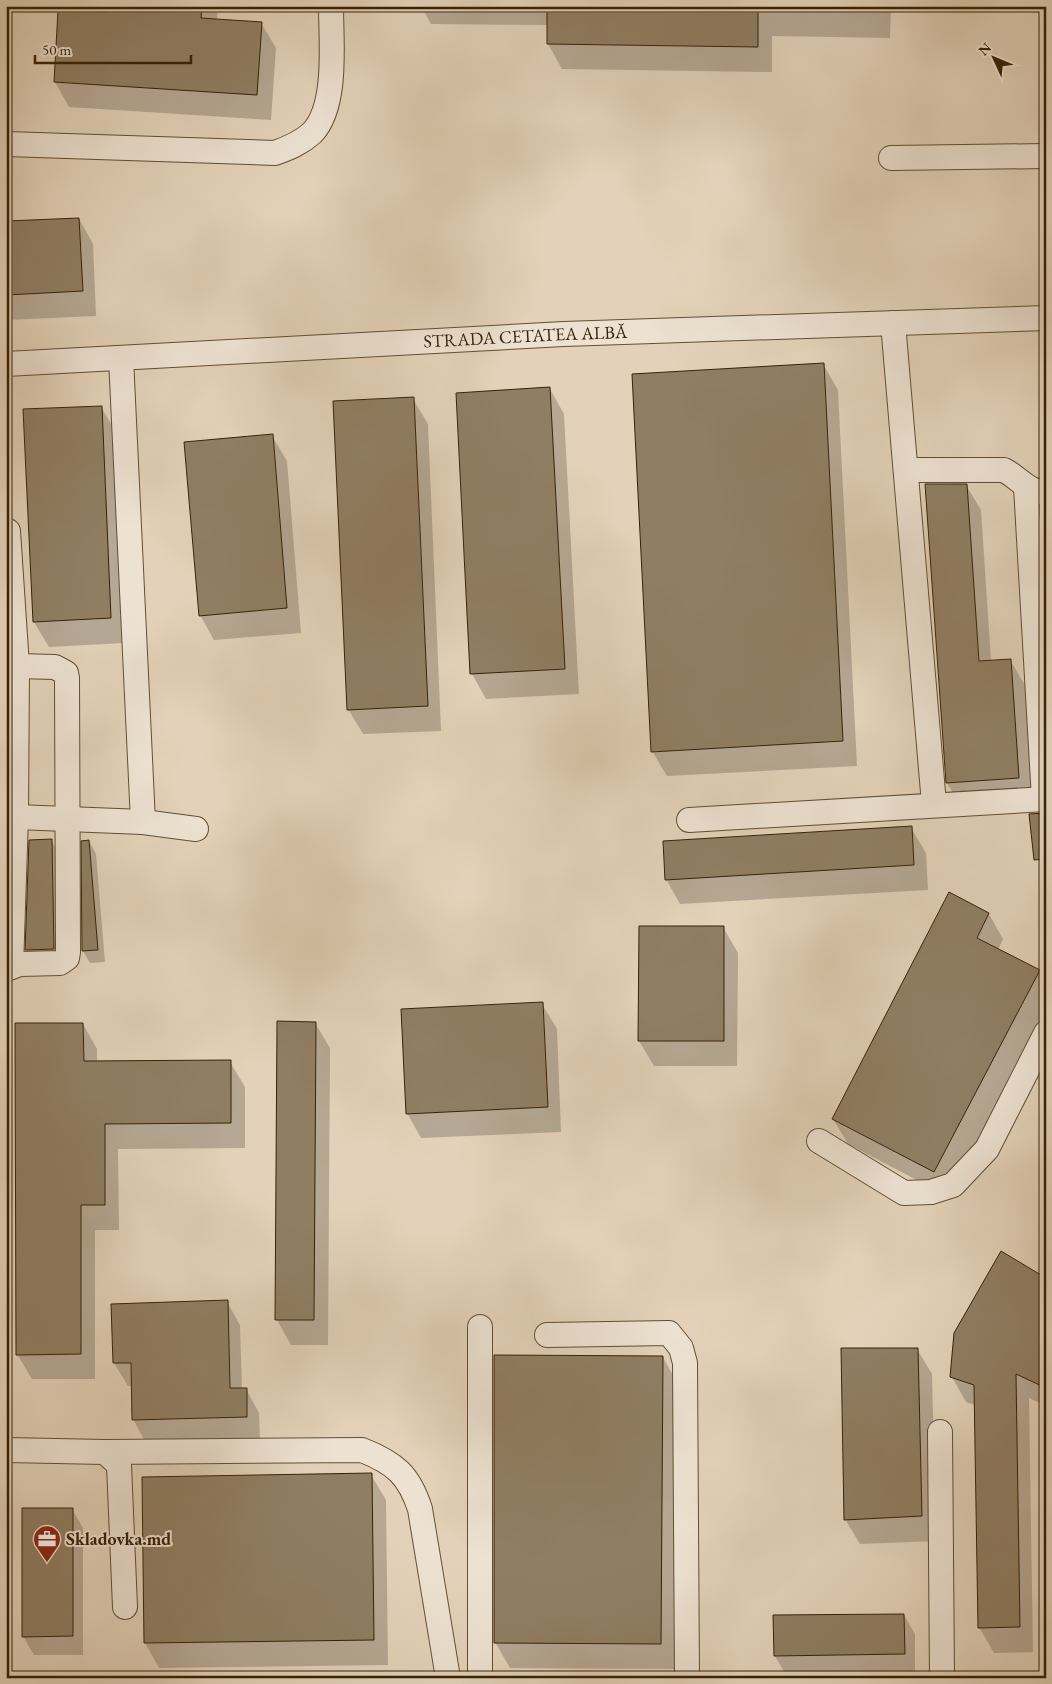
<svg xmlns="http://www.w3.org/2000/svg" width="1052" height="1684" font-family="'EB Garamond',serif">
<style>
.shadow{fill:#0003}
.building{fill:#907e63;stroke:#372206}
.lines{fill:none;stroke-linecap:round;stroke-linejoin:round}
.minor-casing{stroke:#624e33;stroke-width:26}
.minor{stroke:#ede2d2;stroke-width:24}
.labels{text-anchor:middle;stroke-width:4;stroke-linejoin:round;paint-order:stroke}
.street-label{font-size:18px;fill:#372206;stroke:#ede2d2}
.poi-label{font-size:18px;font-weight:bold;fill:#372206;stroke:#ede2d2;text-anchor:start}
</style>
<rect width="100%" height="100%" fill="#e3d2b9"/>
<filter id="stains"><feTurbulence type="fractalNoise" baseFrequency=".004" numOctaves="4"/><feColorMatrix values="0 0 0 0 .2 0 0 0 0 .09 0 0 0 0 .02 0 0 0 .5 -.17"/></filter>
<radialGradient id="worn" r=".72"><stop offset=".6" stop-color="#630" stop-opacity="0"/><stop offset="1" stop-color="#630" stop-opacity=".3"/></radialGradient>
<g class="shadow">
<path d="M107,6H218L217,20L261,23L276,48L271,120L69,107L55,82L59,11L107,14Z"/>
<path d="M421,6H891L890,38L772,36V72L562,69L548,44V25L431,24Z"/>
<path d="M79,219L93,244L96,316L6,320V222Z"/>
<path d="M823,364L838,390L857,766L667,776L652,751Z"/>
<path d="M550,389L564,414L579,694L486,699L472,674L457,394Z"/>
<path d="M413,399L428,424L441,731L363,734L348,709Z"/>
<path d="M101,407L116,432L125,643L49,647L34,622Z"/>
<path d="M272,436L287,461L301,633L214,640L200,615Z"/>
<path d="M966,485L981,510L991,661L1010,660L1025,685L1033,803L962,808L947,783Z"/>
<path d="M1046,814V872L1035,853Z"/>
<path d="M911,828L926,853L928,890L680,904L666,879Z"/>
<path d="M51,840L62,859L64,968L38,969L27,950Z"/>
<path d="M89,841L96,854L105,962L90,963L83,951Z"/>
<path d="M950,894L989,914L1003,939L998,950L1039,971L1046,983V1011L949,1197L848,1144L833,1119Z"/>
<path d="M640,927H723L738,953L737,1066H654L639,1041Z"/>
<path d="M542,1004L557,1029L561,1132L421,1138L407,1113Z"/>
<path d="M279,1023H315L330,1048L328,1345H291L277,1320Z"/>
<path d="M83,1024L97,1049V1062H230L245,1087V1148L118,1149L119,1230H95V1379H32L17,1354Z"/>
<path d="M1046,1279V1406L1029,1398L1033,1652L994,1653L979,1627L975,1405L966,1402L952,1377Z"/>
<path d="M227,1302L240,1325L242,1389H246L259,1413L260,1439L146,1443L133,1419L132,1386H128L114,1363Z"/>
<path d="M917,1349L932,1374L936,1541L860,1544L845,1519Z"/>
<path d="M663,1357L677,1383L675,1669L510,1668L495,1642Z"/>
<path d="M371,1475L386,1500L388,1665L159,1668L145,1643L143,1478Z"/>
<path d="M72,1509L83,1528V1655H34L23,1636Z"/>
<path d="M904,1615L915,1634V1673L786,1675L775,1656Z"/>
</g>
<g class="building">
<path d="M106,6H202L201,18L262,22L257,95L54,82L58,10L106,12Z"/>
<path d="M547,6H758V47L547,44Z"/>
<path d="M79,218L83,291L6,295V221Z"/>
<path d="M824,363L843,741L651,752L632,374Z"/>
<path d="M550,387L565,669L470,674L456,393Z"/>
<path d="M414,397L428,706L347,710L333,401Z"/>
<path d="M102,406L111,618L33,622L23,409Z"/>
<path d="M273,434L287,608L199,616L184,442Z"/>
<path d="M925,484H967L979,661L1011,659L1019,778L946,783Z"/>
<path d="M1046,813V859L1034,860L1029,814Z"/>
<path d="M912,826L914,865L665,880L663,841Z"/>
<path d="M52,839L54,949L25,950L29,840Z"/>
<path d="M89,840L98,950L82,951L81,841Z"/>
<path d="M949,892L989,913L977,938L1040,970L934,1172L832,1119Z"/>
<path d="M639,926H724V1041H638Z"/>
<path d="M543,1002L548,1107L406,1114L401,1009Z"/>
<path d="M277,1021L316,1022L314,1320H275Z"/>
<path d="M15,1023H83L84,1061L231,1060V1123L105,1124V1205H81V1354L16,1355Z"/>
<path d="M1001,1251L1046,1278V1388L1016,1374L1020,1627L978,1628L974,1385L950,1377L954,1333Z"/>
<path d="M228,1300L230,1388H247V1417L132,1420L131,1363H113L111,1304Z"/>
<path d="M841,1348H918L922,1516L844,1520Z"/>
<path d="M494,1355L663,1356L661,1644L494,1643Z"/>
<path d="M372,1473L374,1640L144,1643L142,1477Z"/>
<path d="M22,1508H73V1636L22,1637Z"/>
<path d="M904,1614L905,1654L774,1656L773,1615Z"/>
</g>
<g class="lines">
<g class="minor-casing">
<g id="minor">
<path d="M6,144L275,153C289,148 301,143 312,133C338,106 331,42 331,6"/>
<path d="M891,158L1046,156"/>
<path d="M893,323L934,804"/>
<path d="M121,358L143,822"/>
<path id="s1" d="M6,364L564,334L1046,318"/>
<path d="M906,470H1004C1019,478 1028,492 1046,493"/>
<path d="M1026,487L1044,799"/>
<path d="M8,531L17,666L16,817L11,967"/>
<path d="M16,817L143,822L196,829"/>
<path d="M689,820L1046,799"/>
<path d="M6,969L20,964L60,963L67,958L68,952L67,678L66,673L55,667L17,666"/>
<path d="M819,1141L904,1193L931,1192L953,1185L987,1149L1046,1033"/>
<path d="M480,1327V1678"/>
<path d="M547,1335L669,1333L681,1348L685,1363L687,1678"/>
<path d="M940,1432L942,1678"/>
<path d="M6,1450L105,1452L119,1465L125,1607"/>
<path d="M105,1452L362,1450C395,1463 409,1475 420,1509L448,1678"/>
</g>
</g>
<use href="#minor" class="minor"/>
</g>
<defs>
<g id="office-pin" transform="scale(1.4375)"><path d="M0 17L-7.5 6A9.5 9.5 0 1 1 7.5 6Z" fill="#8f2418" stroke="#ede2d2"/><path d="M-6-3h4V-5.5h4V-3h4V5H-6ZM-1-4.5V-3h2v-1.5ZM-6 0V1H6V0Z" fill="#fff"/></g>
</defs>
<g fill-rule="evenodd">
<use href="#office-pin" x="47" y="1539"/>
</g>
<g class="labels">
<g class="street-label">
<text dy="6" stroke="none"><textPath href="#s1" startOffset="520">STRADA CETATEA ALBĂ</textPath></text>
</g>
<g class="poi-label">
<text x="66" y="1545">Skladovka.md</text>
</g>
</g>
<rect width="1052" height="1684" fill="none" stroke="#e3d2b9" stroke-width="25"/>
<rect x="8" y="8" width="1037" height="1669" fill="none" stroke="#372206" stroke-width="2.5"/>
<rect x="12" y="12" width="1027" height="1659" fill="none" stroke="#372206"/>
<g transform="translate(994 58) rotate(314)" stroke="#ede2d2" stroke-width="4" paint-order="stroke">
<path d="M0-4L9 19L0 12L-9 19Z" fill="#372206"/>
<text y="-8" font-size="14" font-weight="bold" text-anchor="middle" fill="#372206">N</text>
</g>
<path d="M35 55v8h156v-8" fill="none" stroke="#372206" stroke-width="2.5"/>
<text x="42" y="55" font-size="15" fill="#372206" stroke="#ede2d2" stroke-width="4" paint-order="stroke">50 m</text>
<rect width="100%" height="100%" filter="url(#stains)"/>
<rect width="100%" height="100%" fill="url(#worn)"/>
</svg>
